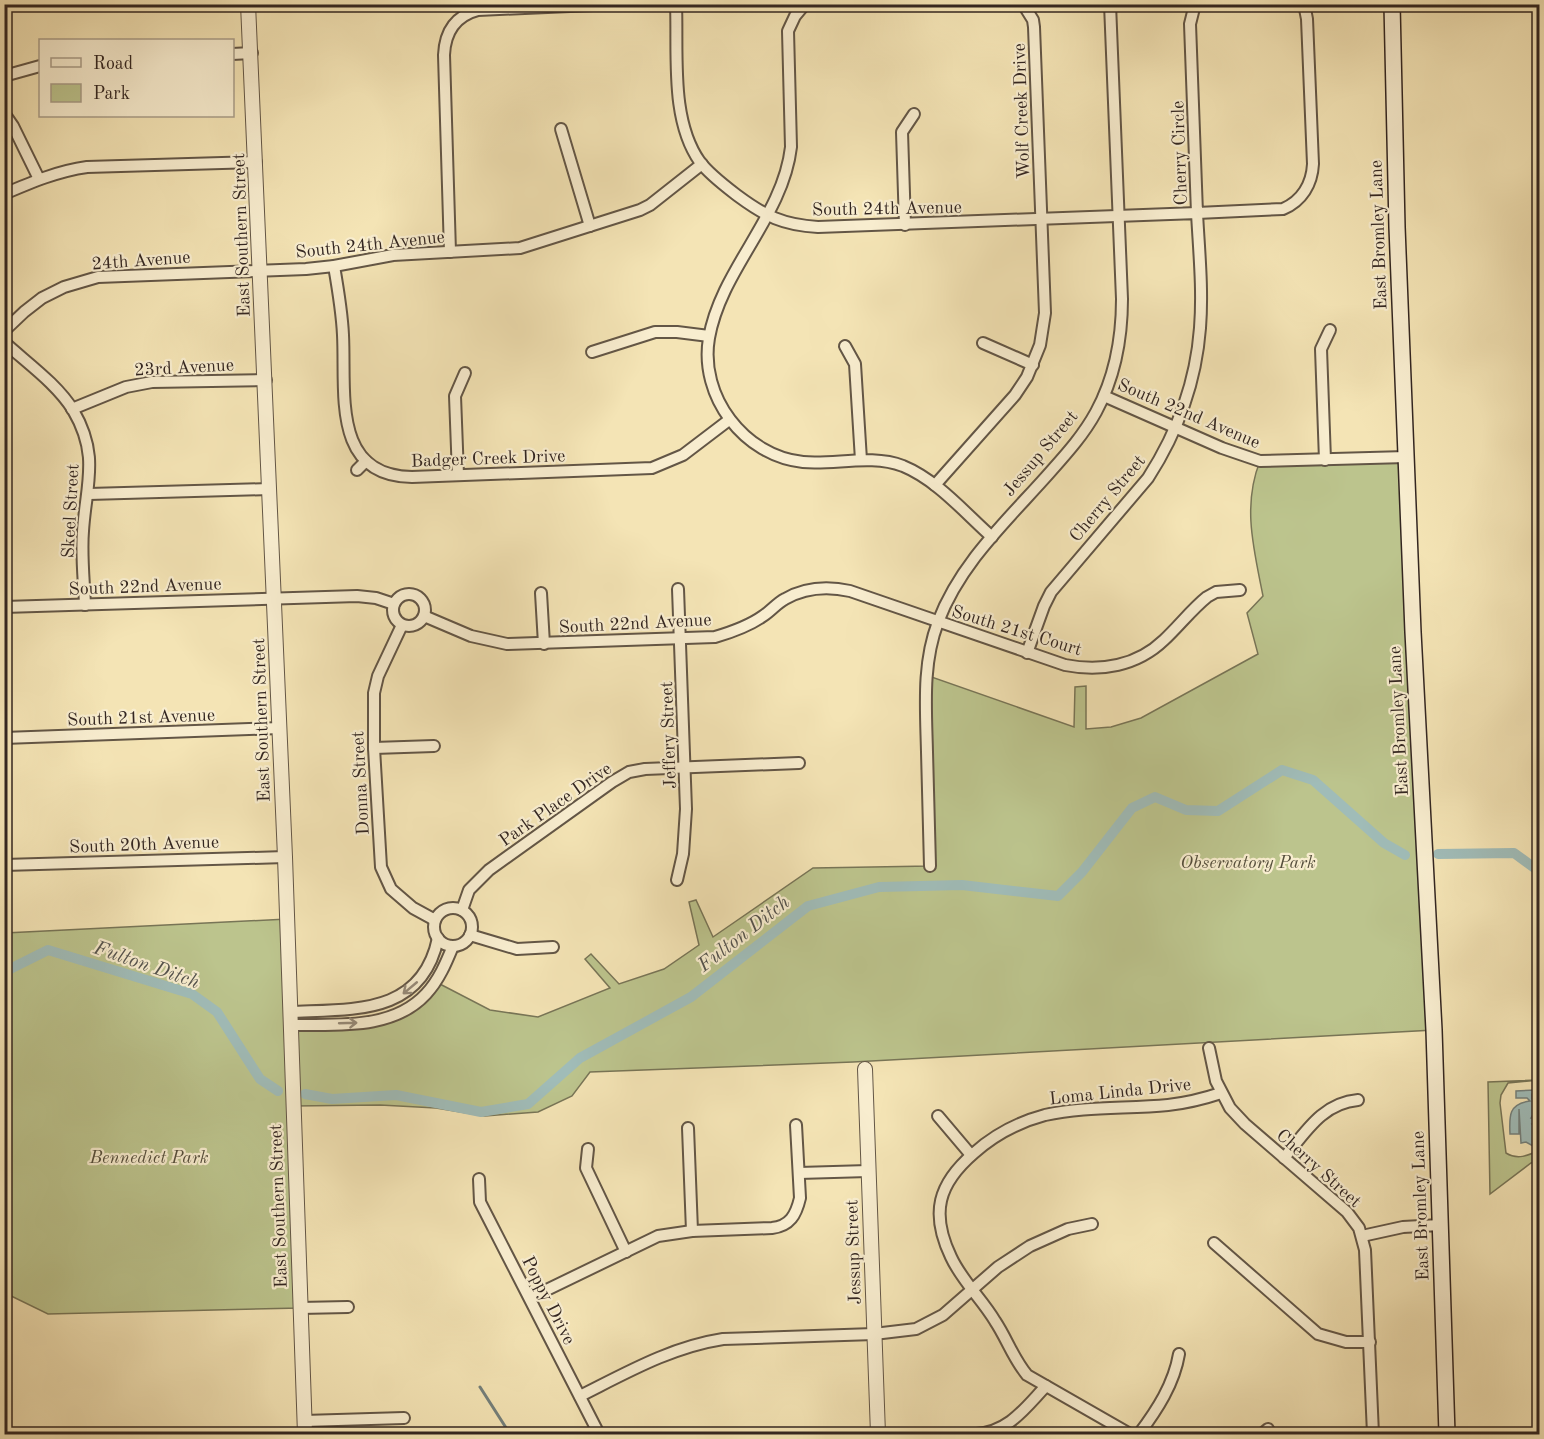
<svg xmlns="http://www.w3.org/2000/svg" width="1544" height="1439" font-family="'Old Standard TT',serif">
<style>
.green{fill:#bcc48d;stroke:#787557;stroke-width:1.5}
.water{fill:#a0bcb8;stroke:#74807c;stroke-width:1.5}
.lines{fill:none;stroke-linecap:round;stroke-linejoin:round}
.stream{stroke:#74807c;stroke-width:3}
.canal{stroke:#a0bcb8;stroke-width:10}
.minor-casing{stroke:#635646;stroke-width:14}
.tertiary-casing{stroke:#635646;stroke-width:16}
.secondary-casing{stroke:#332621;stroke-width:18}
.minor{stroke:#f8edcf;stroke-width:10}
.tertiary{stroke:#f8edcf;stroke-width:14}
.secondary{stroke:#f8edcf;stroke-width:15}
.oneway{stroke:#968a78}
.labels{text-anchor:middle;stroke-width:4.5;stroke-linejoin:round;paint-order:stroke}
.street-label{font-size:18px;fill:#332621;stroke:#f8edcf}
.park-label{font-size:18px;font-style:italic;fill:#554e3c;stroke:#f8edcf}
.water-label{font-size:20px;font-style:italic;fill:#54534e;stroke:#f8edcf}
</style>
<rect width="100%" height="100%" fill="#f4e4b5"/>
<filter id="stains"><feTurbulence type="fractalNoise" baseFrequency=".00333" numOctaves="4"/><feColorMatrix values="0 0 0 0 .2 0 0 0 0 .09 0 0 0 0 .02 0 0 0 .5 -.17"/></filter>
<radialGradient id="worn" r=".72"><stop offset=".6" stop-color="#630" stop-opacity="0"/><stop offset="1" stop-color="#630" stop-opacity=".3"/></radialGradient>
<g class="green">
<path d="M1406,457L1434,1030L853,1062L590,1072L572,1096L538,1112L485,1116L436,1108L380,1105L293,1106L300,1308L48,1314L5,1293V933L287,919L290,1025L363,1023L400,1013L436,982L490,1010L538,1017L610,988L585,959L591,954L619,984L664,969L699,945L689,902L696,900L713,937L813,868L930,866L926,675L1074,727L1075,687L1086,686V729L1111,727L1141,718L1258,654L1247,613L1263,596C1254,550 1242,506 1260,461Z"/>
<path d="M1539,1080L1508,1083L1501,1095L1500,1103L1506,1153C1517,1160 1528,1156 1539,1150V1161L1531,1163L1490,1194L1488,1082Z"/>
</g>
<path class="water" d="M1535,1090V1093L1532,1094V1099L1537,1103V1108L1531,1118H1535V1123L1532,1124L1539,1131V1138L1533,1143L1539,1140L1540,1143L1533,1146L1526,1142L1521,1143L1519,1109V1134H1510C1509,1115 1509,1104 1530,1101L1527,1098H1516V1091Z"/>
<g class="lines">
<path class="stream" d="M480,1387L510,1434"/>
<g class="canal">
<path d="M1438,854L1514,853L1540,872"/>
<path d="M4,972L48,950L192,994L217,1012L260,1079L278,1091"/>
<path d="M305,1094L332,1099L396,1095L481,1112L528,1104L580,1058L691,997L808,906L879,887L962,885L1058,896L1082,872L1132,808L1155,797L1186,810L1218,811L1282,770L1313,780L1384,843L1405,855"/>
</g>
<g class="minor-casing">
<g id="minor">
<path d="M676,4C678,54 670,120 700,162C710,175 725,186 738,196C765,216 783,225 818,227L1197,213C1199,251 1203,290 1200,328C1196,382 1177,433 1148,478L1051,592L1044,606L1027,653"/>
<path d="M805,4L795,16L788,31L791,147C783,217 721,269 709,338C699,396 744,456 803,462C835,465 871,454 903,466C937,480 964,512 992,537"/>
<path d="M1195,4L1190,24L1197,213L1283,209C1302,201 1312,184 1313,164L1307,19L1304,4"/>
<path d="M232,54L252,53"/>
<path d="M4,76L40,66"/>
<path d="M4,113L13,126L39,179"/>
<path d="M561,129L590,226"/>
<path d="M4,194C32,182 58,171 87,167L256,162"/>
<path d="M905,225L902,132L914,114"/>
<path d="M450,252L444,55C445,32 455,16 478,10L616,4"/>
<path d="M334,266C338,289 342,312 343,335C346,392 331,476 412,477L652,468L683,455L729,420"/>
<path d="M4,331L24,312L42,298L64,287L98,277L306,269L334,266L393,255L520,248L640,210L650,205L702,164"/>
<path d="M4,342C27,363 57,384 73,410C100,456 86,484 83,531C81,555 84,580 85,605"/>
<path d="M983,343L1033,365"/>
<path d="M845,346L855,364L861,460"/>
<path d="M592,352L655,332H677L709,336"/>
<path d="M1104,396L1222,448L1260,461L1406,457"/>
<path d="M72,409L126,387L152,382L266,380"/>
<path d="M1325,460L1321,349L1330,330"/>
<path d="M357,470L366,461"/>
<path d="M458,475L455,396L465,373"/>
<path d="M935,485L1015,395L1027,377L1040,345L1045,313L1034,27L1033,20L1023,4"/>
<path d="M89,494L269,489"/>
<path d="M541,593L544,644"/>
<circle cx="409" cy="610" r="16"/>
<path d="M4,607L357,596L376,598L394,604"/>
<path d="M424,616L471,636L507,644L715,637C732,632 749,626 763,616C771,611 777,603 785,599C806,587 827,586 850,591L1065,665C1101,672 1137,666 1164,640C1179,626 1192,609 1207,597L1216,592L1240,590"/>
<path d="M402,625L378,676L374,693V748L381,867L391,889L413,908L435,920"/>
<path d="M4,738L279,728"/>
<path d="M374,748L434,746"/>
<path d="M4,865L285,857"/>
<path d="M930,866C929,828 928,790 927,752C926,708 922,664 938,622C961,561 1010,518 1052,470C1068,452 1084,434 1096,412C1115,377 1122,338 1122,299L1110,4"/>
<path d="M677,880L683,854L686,809L678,589"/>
<circle cx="453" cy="927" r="19"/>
<path d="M462,910L469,890L489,870L612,782L629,772L645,769L799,763"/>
<path d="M470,935L517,949L553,947"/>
<path d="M290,1012C352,1009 422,1016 438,938"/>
<path d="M290,1025C335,1024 392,1031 426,994C439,980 446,963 453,946"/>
<path d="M1209,1048L1216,1081L1230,1108L1245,1124L1347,1212L1359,1228L1365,1250L1373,1434"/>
<path d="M938,1116L971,1155"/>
<path d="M688,1128L692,1231"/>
<path d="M588,1149L586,1168L626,1252"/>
<path d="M1284,1158C1305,1133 1322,1103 1358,1100"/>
<path d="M799,1173L868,1171"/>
<path d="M479,1179L480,1202L599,1434"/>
<path d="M1362,1236L1403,1227L1440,1225"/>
<path d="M1214,1243L1318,1334L1346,1342H1370"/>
<path d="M530,1298L658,1236L692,1231L772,1228C790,1226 796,1215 800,1198L796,1125"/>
<path d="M300,1308L348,1307"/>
<path d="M580,1396C626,1373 671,1347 723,1339L874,1334L916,1329L943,1315L998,1267L1030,1246L1068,1229L1092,1224"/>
<path d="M304,1421L404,1418"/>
<path d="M976,1434C1009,1432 1025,1408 1046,1386"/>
<path d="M1130,1434L1027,1375C1013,1358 1007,1339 995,1321C982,1299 962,1281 951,1257C930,1213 938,1184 974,1153C994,1135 1019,1122 1045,1115C1085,1106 1127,1109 1168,1105C1186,1103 1203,1099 1221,1093"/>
<path d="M1139,1434C1157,1410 1174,1384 1179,1354"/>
<path d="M1262,1434L1268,1429"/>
</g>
</g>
<g class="tertiary-casing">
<g id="tertiary">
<path d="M248,4L285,857L305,1434"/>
<path d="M865,1069L878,1434"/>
</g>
</g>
<g class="secondary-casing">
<path id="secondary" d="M1392,4L1397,227L1413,632L1434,1030L1447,1434"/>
</g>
<use href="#minor" class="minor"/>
<use href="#tertiary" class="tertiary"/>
<use href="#secondary" class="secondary"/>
</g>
<defs><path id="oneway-shaft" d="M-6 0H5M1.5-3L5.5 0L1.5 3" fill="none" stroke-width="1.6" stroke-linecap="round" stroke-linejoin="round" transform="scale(1.5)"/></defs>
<g class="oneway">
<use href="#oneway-shaft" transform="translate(410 988) rotate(140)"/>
<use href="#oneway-shaft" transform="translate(348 1023) rotate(-2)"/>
</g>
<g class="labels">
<g class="street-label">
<text transform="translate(1021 111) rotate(-92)" y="6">Wolf Creek Drive</text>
<text transform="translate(1179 153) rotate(-92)" y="6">Cherry Circle</text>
<text transform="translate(887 208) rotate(-1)" y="6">South 24th Avenue</text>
<text transform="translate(241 235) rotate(-92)" y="6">East Southern Street</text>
<text transform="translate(1378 235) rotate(-92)" y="6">East Bromley Lane</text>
<text transform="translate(370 244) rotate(-6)" y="6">South 24th Avenue</text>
<text transform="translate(141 260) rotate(-4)" y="6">24th Avenue</text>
<text transform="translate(184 367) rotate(-3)" y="6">23rd Avenue</text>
<text transform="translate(1189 413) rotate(23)" y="6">South 22nd Avenue</text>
<text transform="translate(1040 453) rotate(-50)" y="6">Jessup Street</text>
<text transform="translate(488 458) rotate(-2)" y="6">Badger Creek Drive</text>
<text transform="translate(1107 498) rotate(-50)" y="6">Cherry Street</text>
<text transform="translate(70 511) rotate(-87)" y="6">Skeel Street</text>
<text transform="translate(145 586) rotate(-2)" y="6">South 22nd Avenue</text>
<text transform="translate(635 623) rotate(-3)" y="6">South 22nd Avenue</text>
<text transform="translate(1017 630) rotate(17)" y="6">South 21st Court</text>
<text transform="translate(141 717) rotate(-2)" y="6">South 21st Avenue</text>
<text transform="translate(261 720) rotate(-92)" y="6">East Southern Street</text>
<text transform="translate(1398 721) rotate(-93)" y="6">East Bromley Lane</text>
<text transform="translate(668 735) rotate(-92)" y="6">Jeffery Street</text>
<text transform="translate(360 783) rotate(-93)" y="6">Donna Street</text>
<text transform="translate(555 804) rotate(-35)" y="6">Park Place Drive</text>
<text transform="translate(144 844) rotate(-2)" y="6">South 20th Avenue</text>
<text transform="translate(1120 1091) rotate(-6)" y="6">Loma Linda Drive</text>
<text transform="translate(1319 1168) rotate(42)" y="6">Cherry Street</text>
<text transform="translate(278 1206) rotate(-92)" y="6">East Southern Street</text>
<text transform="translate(1420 1206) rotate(-92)" y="6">East Bromley Lane</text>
<text transform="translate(853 1252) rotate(-92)" y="6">Jessup Street</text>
<text transform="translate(549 1300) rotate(63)" y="6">Poppy Drive</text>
</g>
<g class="park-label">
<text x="1248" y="868">Observatory Park</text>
<text x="149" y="1163">Bennedict Park</text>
</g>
<g class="water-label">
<text transform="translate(743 933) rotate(-38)" y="7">Fulton Ditch</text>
<text transform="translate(147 964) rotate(19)" y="7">Fulton Ditch</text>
</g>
</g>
<rect width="1544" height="1439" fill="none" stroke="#f4e4b5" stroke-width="24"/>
<rect x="6" y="6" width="1532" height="1427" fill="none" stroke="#332621" stroke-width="3"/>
<rect x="12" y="12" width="1520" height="1415" fill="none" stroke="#332621" stroke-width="1.5"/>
<rect x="39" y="39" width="195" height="78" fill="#f8edcf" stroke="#a99d89" stroke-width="1.5"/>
<rect x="51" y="58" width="30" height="9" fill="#f8edcf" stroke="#a99d89" stroke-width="1.5"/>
<text x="93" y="69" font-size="18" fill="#332621">Road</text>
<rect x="51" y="84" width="30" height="18" fill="#bcc48d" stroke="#a99d89" stroke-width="1.5"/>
<text x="93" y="99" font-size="18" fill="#332621">Park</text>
<rect width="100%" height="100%" filter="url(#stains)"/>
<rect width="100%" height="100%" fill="url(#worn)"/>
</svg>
